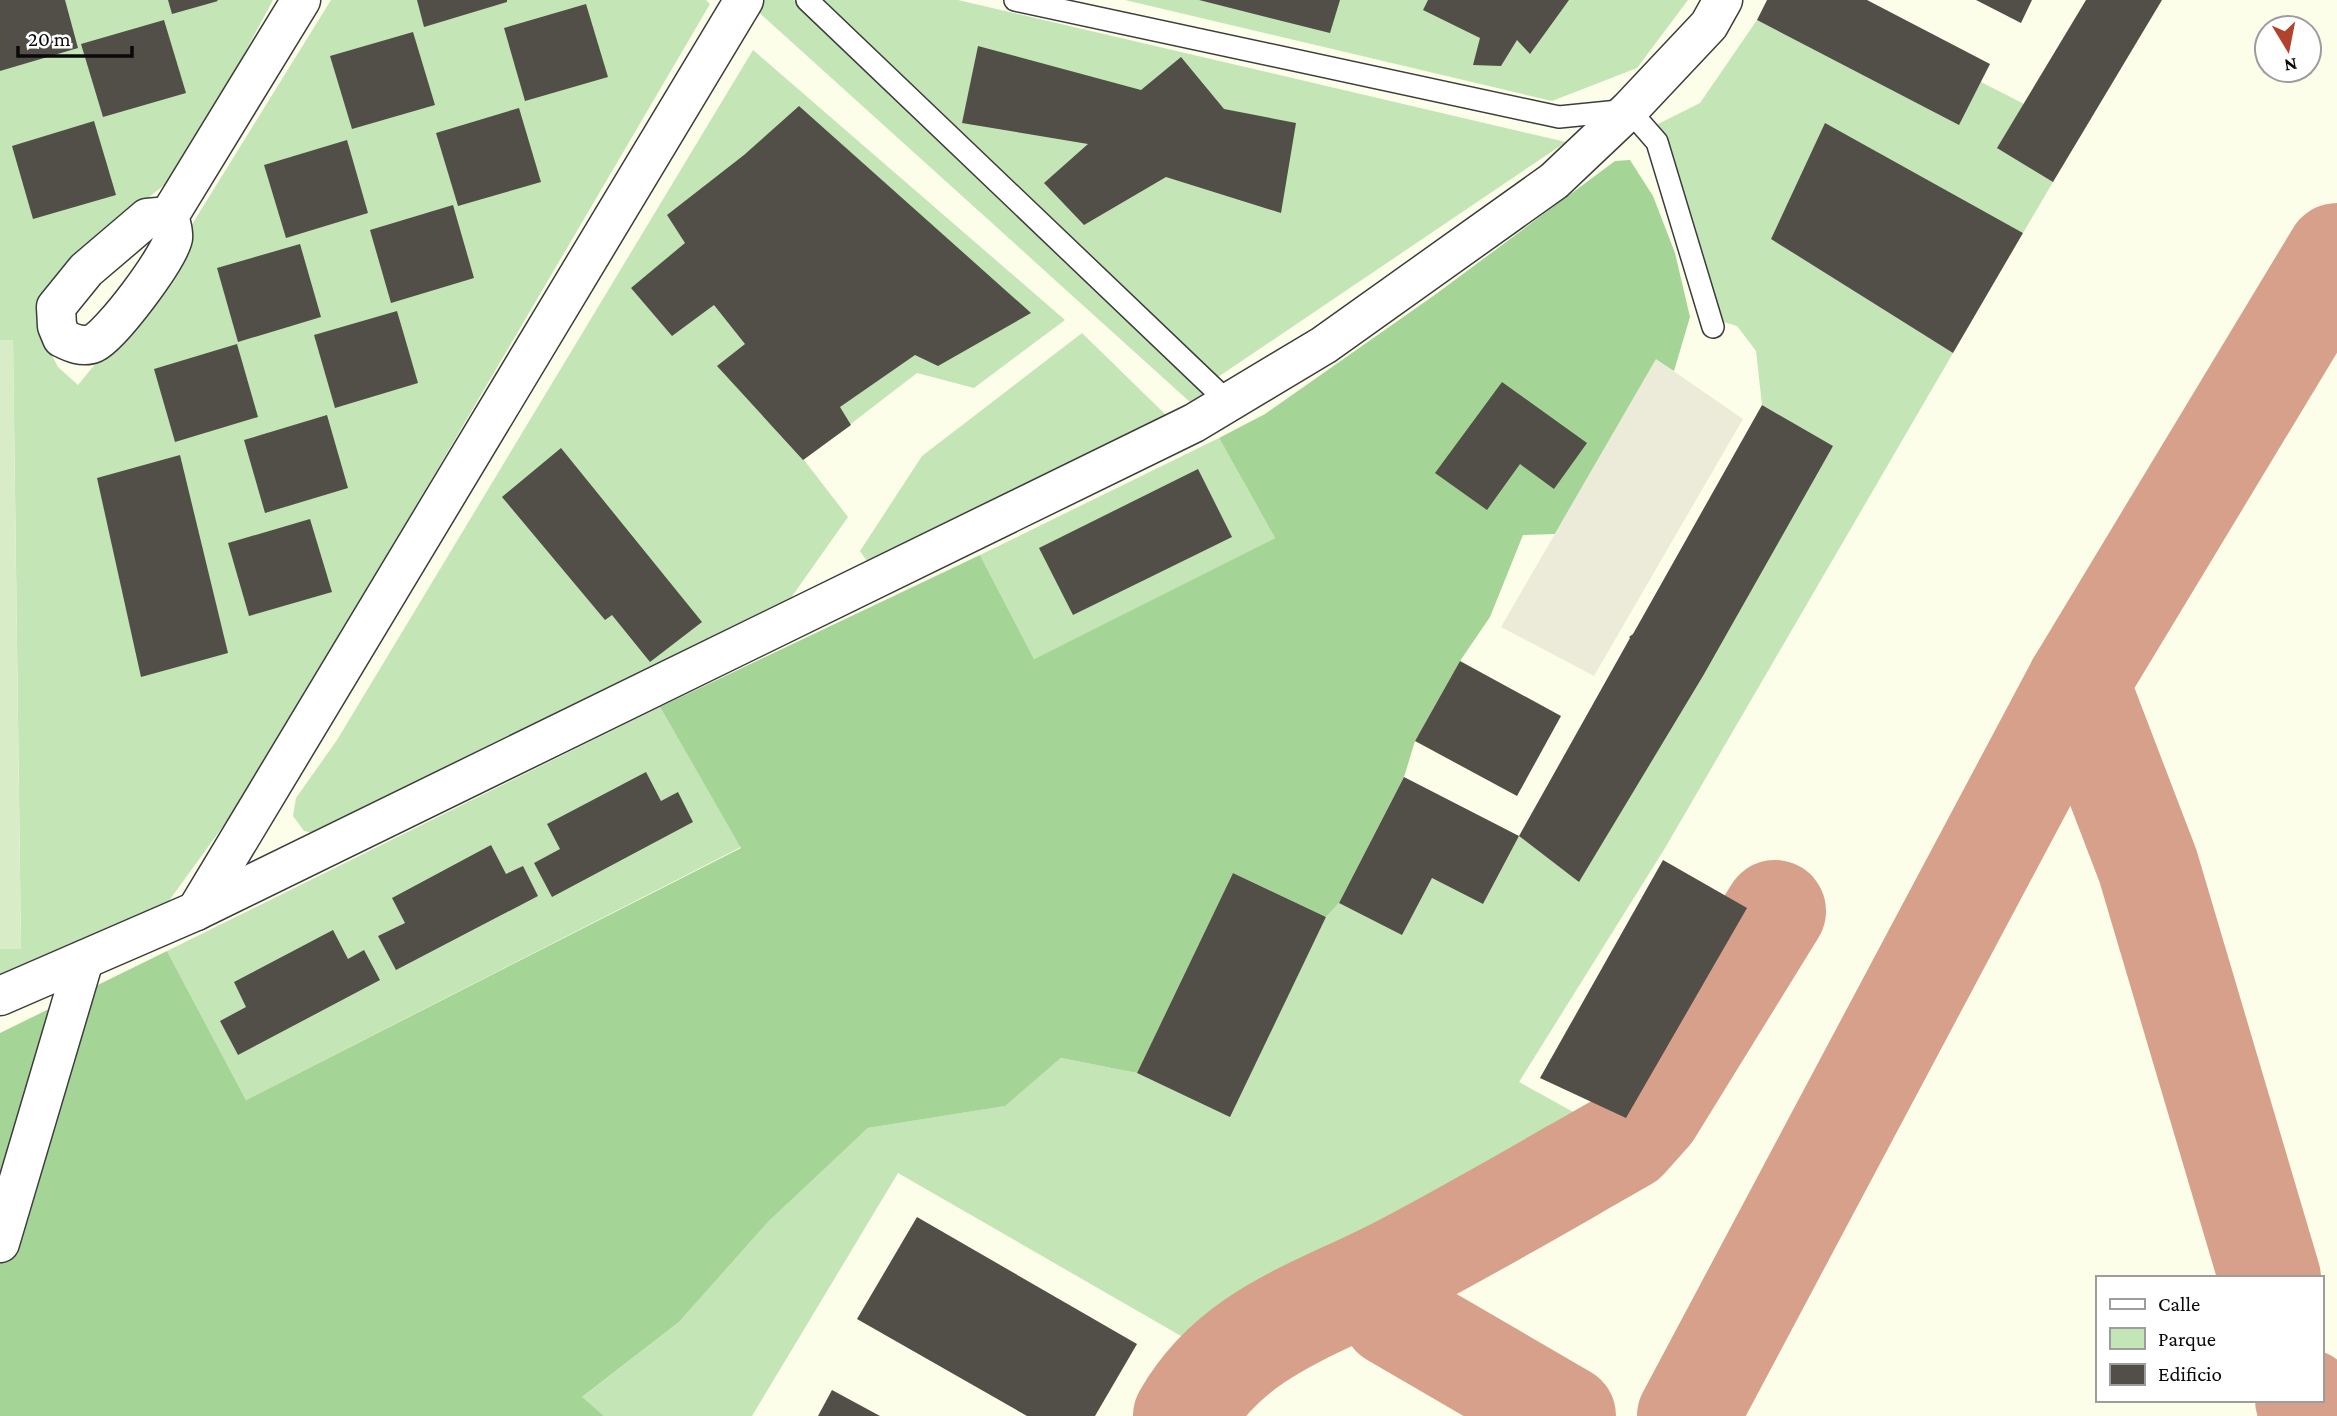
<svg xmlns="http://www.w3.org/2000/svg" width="2337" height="1416" font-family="'Crimson Pro',serif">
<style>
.green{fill:#c4e5b6}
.forest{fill:#a5d596}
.pitch{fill:#d8edc7}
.plaza{fill:#ecebda}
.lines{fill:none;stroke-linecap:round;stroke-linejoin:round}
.taxiway{stroke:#d7a08a;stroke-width:102}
.building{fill:#524e48}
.service-casing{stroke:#3d3d3d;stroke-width:24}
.minor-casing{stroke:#3d3d3d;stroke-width:41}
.service{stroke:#fff;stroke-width:21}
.minor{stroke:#fff;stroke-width:38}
</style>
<rect width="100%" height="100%" fill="#fdfee9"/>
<g class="green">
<path d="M0,0H273L219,101L168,182L133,210L48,348L58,367L78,385L137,313L331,0H706L710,4L250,789L163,909L0,979V949L21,948L13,341L0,340Z"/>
<path d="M759,0H794L1206,392L1191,403L753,7Z"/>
<path d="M813,0H958L1566,142L1218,377Z"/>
<path d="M1125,0H1688L1637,68L1552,101Z"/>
<path d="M1757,20L1958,124L1981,82L2024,104L2053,182L2023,233L1826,124L1771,239L1953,353L1665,848L1519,1082L1613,1134L1264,1318L1214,1355L898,1173L752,1416H604L581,1398L679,1322L769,1221L868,1128L1004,1106L1061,1058L1137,1073L1230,1116L1326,917L1339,903L1402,934L1432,878L1483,904L1519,836L1579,881L1703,676L1832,446L1762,405L1756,351L1737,326L1717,320L1658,124L1700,103Z"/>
<path d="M753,50L1065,320L974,388L917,373L804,460L848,517L788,602L318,834L304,831L293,816L296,798L337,740Z"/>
<path d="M1082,333L1167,416L869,564L860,551L922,456Z"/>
<path d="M1219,438L1275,538L1034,659L980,555Z"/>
<path d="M660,707L741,847L246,1100L167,951Z"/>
</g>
<path class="forest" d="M1630,160L1653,196L1675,253L1690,317L1674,371L1656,360L1555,534L1523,535L1490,617L1460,661L1415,741L1404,777L1339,903L1326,917L1233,873L1137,1073L1061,1058L1005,1106L868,1128L769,1221L679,1322L582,1397L604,1416H0V1033L167,951L246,1100L741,848L660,707L980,555L1034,659L1275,538L1219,438L1265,414L1436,294L1615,161Z"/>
<path class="pitch" d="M0,340H13L21,949H0Z"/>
<path class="plaza" d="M1656,359L1743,419L1594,676L1501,627Z"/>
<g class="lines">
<g class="taxiway">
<path d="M2270,1278L2148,866L2078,683L2337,254"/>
<path d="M1393,1316L1565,1416"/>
<path d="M2306,1400L2311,1416"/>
<path d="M1184,1416C1233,1330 1322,1308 1403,1265C1479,1225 1552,1182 1626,1140L1651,1112L1775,911"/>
<path d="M1688,1416L2078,683"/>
</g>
</g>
<g class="building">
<path d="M0,0H65L78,48L0,71Z"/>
<path d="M168,0H217L218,1L172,14Z"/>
<path d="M417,0H507V2L424,27Z"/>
<path d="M1199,0H1340L1330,33Z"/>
<path d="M1428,0H1569L1530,54L1517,40L1501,66L1473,65L1480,38L1423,10Z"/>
<path d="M1767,0H1867L1990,64L1959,125L1757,20Z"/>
<path d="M1976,0H2032L2021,23Z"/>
<path d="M2086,0H2162L2053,182L1997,148Z"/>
<path d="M586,4L608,77L525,101L504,28Z"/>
<path d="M164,20L186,93L103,117L81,44Z"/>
<path d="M413,32L435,105L352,129L330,56Z"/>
<path d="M978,46L1141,90L1181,57L1224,109L1296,123L1281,213L1166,177L1084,225L1044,183L1088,144L962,123Z"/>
<path d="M799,106L1031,313L938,366L915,355L840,407L851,425L803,460L717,366L745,344L714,305L672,336L631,288L685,243L667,215L744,155Z"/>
<path d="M519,108L541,182L458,206L436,133Z"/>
<path d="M94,121L116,195L33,219L12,146Z"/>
<path d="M1825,123L2023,233L1953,353L1771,239Z"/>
<path d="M347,140L368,213L286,238L264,165Z"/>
<path d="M453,205L474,278L391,303L370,230Z"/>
<path d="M300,244L321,317L238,342L217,268Z"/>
<path d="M397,311L418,383L335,408L314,335Z"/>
<path d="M237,344L258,417L175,442L154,369Z"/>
<path d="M1502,382L1587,443L1554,489L1520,464L1487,510L1435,473Z"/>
<path d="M1762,405L1833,446L1703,676L1579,882L1519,836L1630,638L1629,637L1633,634Z"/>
<path d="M327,415L348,488L265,513L244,440Z"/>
<path d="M561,448L702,622L650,662L612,615L605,620L502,497Z"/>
<path d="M180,455L228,653L141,677L97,478Z"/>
<path d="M1198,469L1232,537L1073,615L1039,548Z"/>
<path d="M310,519L332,592L249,616L228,543Z"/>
<path d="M1460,661L1561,716L1517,796L1415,741Z"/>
<path d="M646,772L661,801L678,792L693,822L552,897L534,863L560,849L547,824Z"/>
<path d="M1404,777L1519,836L1483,904L1432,878L1402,935L1339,903Z"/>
<path d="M491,845L506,874L523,866L538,896L396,970L378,936L405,923L392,898Z"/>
<path d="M1663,860L1747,908L1626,1118L1540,1078Z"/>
<path d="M1233,873L1326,917L1230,1117L1137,1073Z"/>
<path d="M333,930L348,959L364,950L380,980L238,1055L220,1021L246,1007L234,982Z"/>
<path d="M917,1217L1137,1344L1095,1416H1027L857,1319Z"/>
<path d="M832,1390L880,1416H818Z"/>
</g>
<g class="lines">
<g class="service-casing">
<g id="service">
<path d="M807,0L1228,402"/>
<path d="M1015,0L1559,117L1629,110L1657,142L1713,327"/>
</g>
</g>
<g class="minor-casing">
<g id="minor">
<path d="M169,216L147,218L86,270L56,307L57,326L62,338C72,343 83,348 94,343C112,334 169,258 173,238C174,231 171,223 169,216L301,0"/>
<path d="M196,911L744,0"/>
<path d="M0,996L196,911L1194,423L1324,345L1554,181L1629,110L1709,25L1723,0"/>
<path d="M0,1243L84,960"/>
</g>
</g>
<use href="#service" class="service"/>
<use href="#minor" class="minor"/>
</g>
<rect x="2096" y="1276" width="228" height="126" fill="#ffffff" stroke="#9d9d9d" stroke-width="2"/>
<rect x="2110" y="1299" width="35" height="10" fill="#ffffff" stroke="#9d9d9d" stroke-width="2"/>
<text x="2158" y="1311" font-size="21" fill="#0a0a0a">Calle</text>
<rect x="2110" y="1328" width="35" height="21" fill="#c4e5b6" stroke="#9d9d9d" stroke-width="2"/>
<text x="2158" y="1346" font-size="21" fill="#0a0a0a">Parque</text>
<rect x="2110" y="1364" width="35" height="21" fill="#524e48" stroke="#9d9d9d" stroke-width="2"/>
<text x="2158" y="1381" font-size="21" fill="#0a0a0a">Edificio</text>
<g transform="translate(2288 49) rotate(170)"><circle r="33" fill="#ffffff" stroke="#9d9d9d" stroke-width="2"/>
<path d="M0-5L12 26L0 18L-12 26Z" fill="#b1422c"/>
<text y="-10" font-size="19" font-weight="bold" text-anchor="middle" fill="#0a0a0a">N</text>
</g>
<path d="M18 46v10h114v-10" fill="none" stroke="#0a0a0a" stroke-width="3.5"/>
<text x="28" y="46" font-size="21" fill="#0a0a0a" stroke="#ffffff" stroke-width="5" paint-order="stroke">20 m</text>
</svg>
